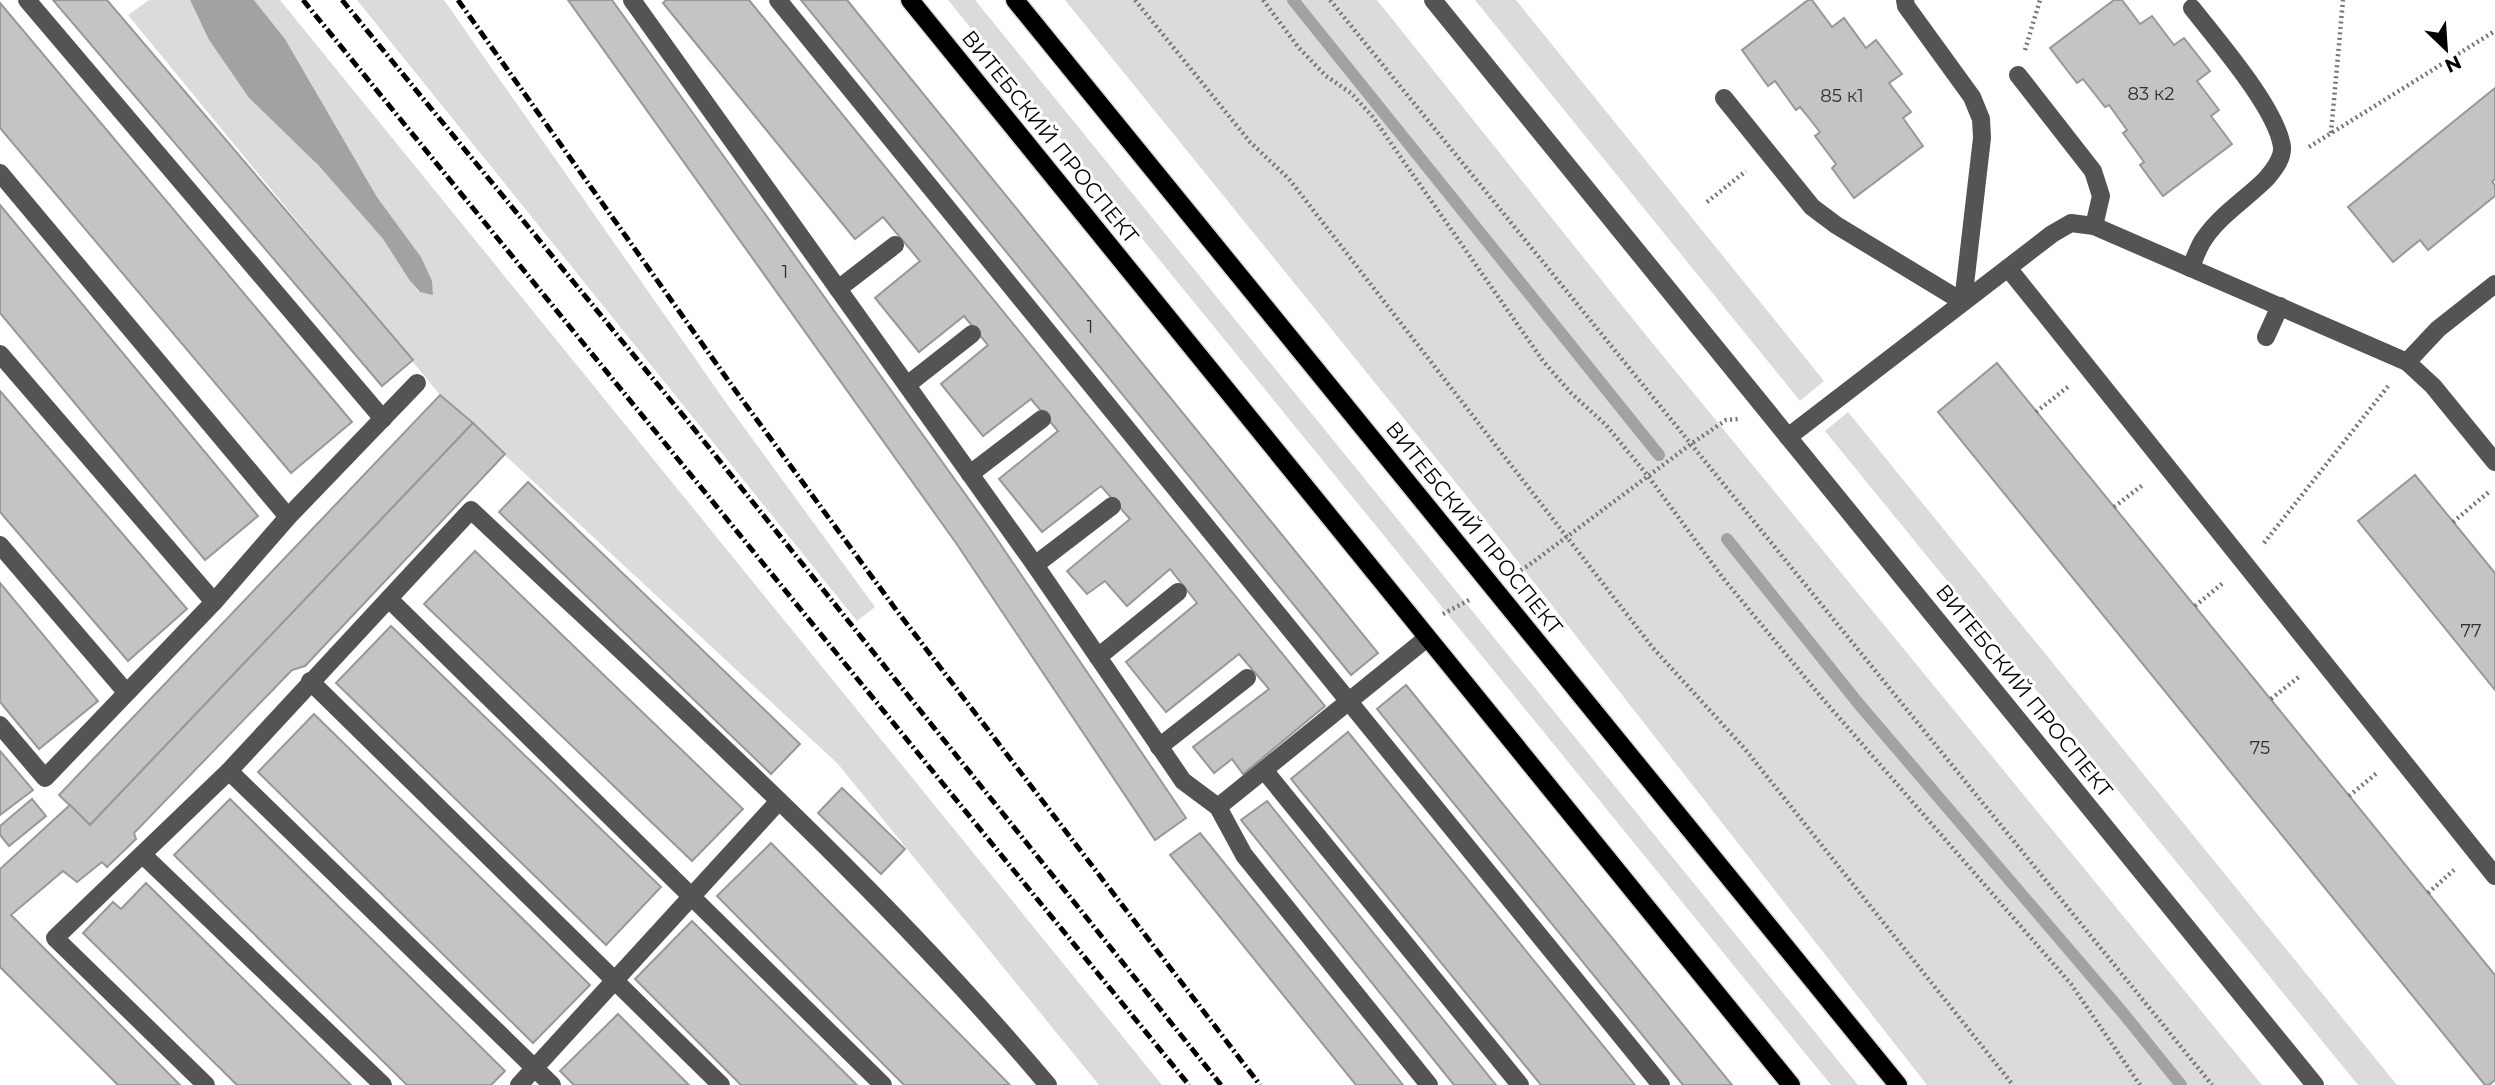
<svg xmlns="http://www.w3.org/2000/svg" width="2495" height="1085" font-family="Montserrat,sans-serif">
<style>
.green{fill:#dbdbdb}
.water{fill:#a2a2a2}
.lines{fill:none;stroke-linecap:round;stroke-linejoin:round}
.stream{stroke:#a2a2a2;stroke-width:12}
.building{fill:#c4c4c4;stroke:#989898;stroke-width:2}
.major-casing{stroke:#dbdbdb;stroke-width:21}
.path{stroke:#767676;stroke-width:4.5;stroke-dasharray:2 3.5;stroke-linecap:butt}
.minor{stroke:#545454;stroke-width:18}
.major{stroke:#000;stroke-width:18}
.rail{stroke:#000;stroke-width:5;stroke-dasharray:10 3.5 2 3.5;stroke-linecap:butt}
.labels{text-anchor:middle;stroke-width:6;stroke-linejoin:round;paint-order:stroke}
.number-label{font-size:18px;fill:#313131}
.street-label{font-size:21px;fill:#000;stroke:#fff}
</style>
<rect width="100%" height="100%" fill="#fff"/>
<g class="green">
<path d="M149,0H190L209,40L249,98L319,166L383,239L410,281L419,292L421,257L377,197L285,39L254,0H280L1162,1085H1099L838,764L440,395L128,15Z"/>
<path d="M357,0H444L727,404L875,607L857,621Z"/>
<path d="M948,0H975L1858,1085H1831Z"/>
<path d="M1065,0H1377L1636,323L2262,1085H1927L1465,494Z"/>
<path d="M1475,0H1516L1824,381L1800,401Z"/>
<path d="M1848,412L2397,1085H2358L1825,431Z"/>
</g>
<path class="water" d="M190,0H254L285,39L377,197L421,257L432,281L433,295L420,292L410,281L383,239L319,166L249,98L209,40Z"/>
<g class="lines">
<g class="stream">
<path d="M1293,0L1659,455"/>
<path d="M1727,539L1858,703L2123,1013L2181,1085"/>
</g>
</g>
<g class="building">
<path d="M53,0H107L413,360L382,386Z"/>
<path d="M568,0H612L988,526L1186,818L1155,840L956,543Z"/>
<path d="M666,0H749L1325,706L1243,774L1232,759L1214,773L1193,747L1269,689L1239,654L1166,712L1126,662L1197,603L1170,569L1127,606L1105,581L1087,594L1067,571L1130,519L1101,486L1042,532L999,479L1058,431L1031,399L983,436L941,384L988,345L964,316L919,352L875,298L920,261L883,217L855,239L663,3Z"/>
<path d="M801,0H847L1378,653L1351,675Z"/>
<path d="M1808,0H1812L1832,27L1844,18L1866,48L1876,40L1902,74L1889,83L1911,112L1903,118L1923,146L1854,198L1832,168L1836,164L1815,136L1820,132L1809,118L1800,107L1796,110L1775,81L1768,86L1742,50Z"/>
<path d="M2114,0H2122L2140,24L2152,16L2174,45L2184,38L2210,71L2197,81L2219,110L2211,116L2232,144L2163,196L2140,165L2144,162L2123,133L2127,130L2109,105L2105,107L2083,79L2077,83L2050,48Z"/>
<path d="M0,3L352,422L291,473L0,128Z"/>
<path d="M2495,88V179L2492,182L2495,185V196L2428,250L2420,240L2393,262L2348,207Z"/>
<path d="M0,205L258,516L205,560L0,313Z"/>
<path d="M1997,363L2495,975V1080L2489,1085H2485L1938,412Z"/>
<path d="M0,391L187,609L128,661L0,512Z"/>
<path d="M440,395L473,423L90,825L59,795Z"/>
<path d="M473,423L505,454L305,666L292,670L134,833L136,839L107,867L102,862L77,882L63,871L11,915L180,1085H118L0,967V869L70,805L90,825Z"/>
<path d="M2415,475L2495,573V690L2358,521Z"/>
<path d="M528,482L800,744L771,774L499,512Z"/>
<path d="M475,551L743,809L692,861L424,604Z"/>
<path d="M0,583L98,701L39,749L0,702Z"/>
<path d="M391,626L661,887L606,945L336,683Z"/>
<path d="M1406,685L1732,1085H1683L1377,709Z"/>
<path d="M314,714L590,985L533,1043L258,772Z"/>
<path d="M1348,732L1635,1085H1541L1291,779Z"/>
<path d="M0,751L33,790L0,815Z"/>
<path d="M842,788L905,849L881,874L818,813Z"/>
<path d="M32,799L46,816L9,846L0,835V826Z"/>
<path d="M230,799L505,1071L491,1085H407L174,855Z"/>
<path d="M1267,801L1496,1085H1454L1241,820Z"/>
<path d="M1200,833L1403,1085H1356L1170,855Z"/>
<path d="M771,843L1010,1085H904L717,896Z"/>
<path d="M146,883L351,1085H237L83,933L113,902L121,909Z"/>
<path d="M692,921L857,1085H741L635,979Z"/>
<path d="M618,1014L689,1085H574L560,1071Z"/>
</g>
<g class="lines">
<g class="major-casing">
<g id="major">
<path d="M910,0L1791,1085"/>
<path d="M1015,0L1898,1085"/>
</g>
</g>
<g class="path">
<path d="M1135,0L1250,142L1289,179L1653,648L1745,749L2013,1085"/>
<path d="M1263,0L1299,48L1326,76L1351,93L1372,116L1543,361L1571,393L1606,425L1648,476L1723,578L1822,698L2071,984L2140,1085"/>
<path d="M1330,0L2212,1085"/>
<path d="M2025,50L2040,0"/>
<path d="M2331,133L2343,0"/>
<path d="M2309,147L2495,31"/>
<path d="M1707,202L1746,171"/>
<path d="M2036,412L2069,386"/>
<path d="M2114,507L2144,484"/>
<path d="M2453,522L2490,491"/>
<path d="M2264,543L2389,385"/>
<path d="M1516,573L1529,565L1691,444L1726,420L1738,419"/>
<path d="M2195,606L2223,583"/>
<path d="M1443,614L1469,600"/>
<path d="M2271,699L2300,676"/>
<path d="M2349,796L2378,772"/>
<path d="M2428,893L2454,870"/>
</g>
<g class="minor">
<path d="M27,0L383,419"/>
<path d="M632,0L1035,565L1168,759L1183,781L1218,807L1244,855L1429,1085"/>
<path d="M778,0L1661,1085"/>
<path d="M1433,0L2315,1085"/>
<path d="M2018,75L2093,171L2101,196L2094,226"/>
<path d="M1724,98L1812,207L1836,225L1963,302L1982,138L1981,119L1972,97L1906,6L1905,0"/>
<path d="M0,173L288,517"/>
<path d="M2008,268L2495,876"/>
<path d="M2190,268C2195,259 2198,247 2204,239C2220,215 2246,199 2266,179C2273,171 2283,159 2282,147C2277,109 2217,40 2192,8"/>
<path d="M838,289L895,245"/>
<path d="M2266,337L2280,306"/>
<path d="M0,354L214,602"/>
<path d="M2407,362L2438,329L2495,284"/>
<path d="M907,385L972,334"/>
<path d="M1788,437L2052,234L2071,223L2094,226L2407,362L2433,386L2495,462"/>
<path d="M970,474L1042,419"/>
<path d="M0,545L126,692"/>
<path d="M1035,565L1112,506"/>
<path d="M389,599L883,1085"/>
<path d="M1098,657L1178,592"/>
<path d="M310,681L721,1085"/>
<path d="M0,725L45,778L214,602L288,517L417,383"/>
<path d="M1159,747L1247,678"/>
<path d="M1264,770L1520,1085"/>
<path d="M229,771L552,1085"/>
<path d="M1218,807L1427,638"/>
<path d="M143,855L383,1085"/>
<path d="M206,1085L55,938L229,771L471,510C668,696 873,878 1048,1085"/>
<path d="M519,1085L779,801"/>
</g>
<use href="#major" class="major"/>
<g class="rail">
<path d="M303,0L1189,1085"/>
<path d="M342,0L686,419L1221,1085"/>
<path d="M458,0L735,390L897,611L1260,1085"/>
</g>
</g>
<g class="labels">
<g class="number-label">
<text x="2151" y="100">83 к2</text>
<text x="1842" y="102">85 к1</text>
<text x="785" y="278">1</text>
<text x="1090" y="333">1</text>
<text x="2471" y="637">77</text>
<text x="2260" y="754">75</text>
</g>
<g class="street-label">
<text transform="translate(1050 137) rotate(51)" y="7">ВИТЕБСКИЙ ПРОСПЕКТ</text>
<text transform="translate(1474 528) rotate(51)" y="7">ВИТЕБСКИЙ ПРОСПЕКТ</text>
<text transform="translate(2024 691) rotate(51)" y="7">ВИТЕБСКИЙ ПРОСПЕКТ</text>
</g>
</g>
<g transform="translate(2446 49) rotate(155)" stroke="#ffffff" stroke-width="5" paint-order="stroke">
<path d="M0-5L12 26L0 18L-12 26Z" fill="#000000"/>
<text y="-10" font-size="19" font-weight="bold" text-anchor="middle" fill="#000000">N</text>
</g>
</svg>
